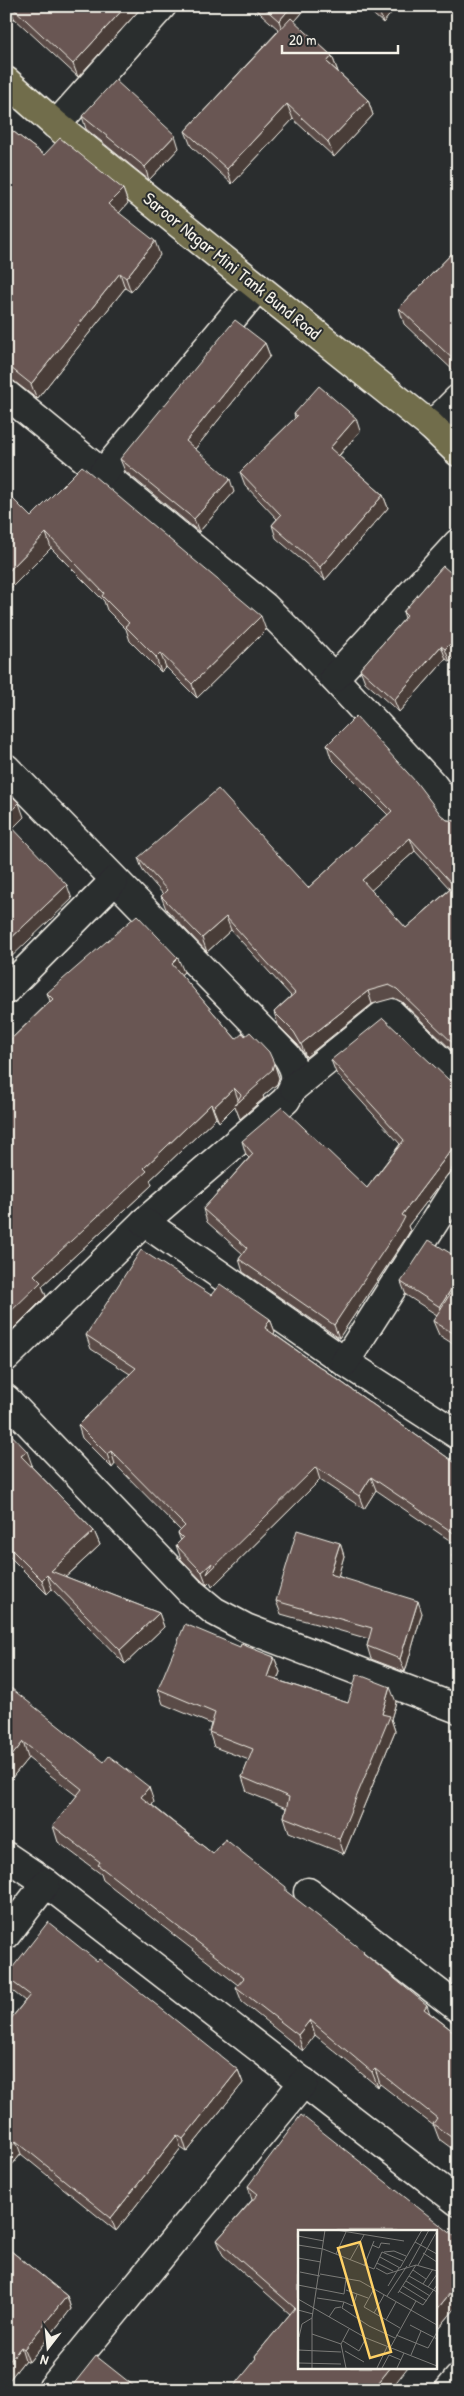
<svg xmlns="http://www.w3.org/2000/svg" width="464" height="2396" font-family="'Patrick Hand',sans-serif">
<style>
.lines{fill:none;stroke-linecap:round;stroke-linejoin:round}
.minor-casing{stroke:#f4f1e8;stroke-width:31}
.major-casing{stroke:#f4f1e8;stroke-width:31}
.minor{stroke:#2a2d2e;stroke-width:28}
.major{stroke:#716d4b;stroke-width:28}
.wall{fill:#5a4b47;stroke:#f4f1e8;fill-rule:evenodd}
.shaded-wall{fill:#4a3d39;stroke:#f4f1e8}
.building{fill:#695752;stroke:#f4f1e8;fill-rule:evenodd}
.labels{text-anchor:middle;stroke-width:4;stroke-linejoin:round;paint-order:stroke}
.street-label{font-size:18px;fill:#f4f1e8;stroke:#2a2d2e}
.inset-road{fill:none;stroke:#7b7b78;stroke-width:1}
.view{fill:#ffd166;fill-opacity:0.15;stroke:#ffd166;stroke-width:2.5}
.inset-edge{fill:none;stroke:#f4f1e8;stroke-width:2.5}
</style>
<rect width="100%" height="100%" fill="#2a2d2e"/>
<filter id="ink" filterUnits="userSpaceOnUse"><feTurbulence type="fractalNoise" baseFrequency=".02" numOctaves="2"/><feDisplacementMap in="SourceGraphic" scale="10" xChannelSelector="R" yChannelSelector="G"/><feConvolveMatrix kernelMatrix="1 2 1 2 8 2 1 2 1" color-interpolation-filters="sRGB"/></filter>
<g filter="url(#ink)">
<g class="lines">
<g class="minor-casing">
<g id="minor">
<path d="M56,125L162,6"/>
<path d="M6,394L264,606L306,648L433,785L458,819"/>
<path d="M431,426L458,399"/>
<path d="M103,473L258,287"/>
<path d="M334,678L458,543"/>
<path d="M6,768L287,1056C299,1075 297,1082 286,1100L144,1222L6,1357"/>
<path d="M6,990L114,881"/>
<path d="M294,1087L382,1016L391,1013L458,1078"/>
<path d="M144,1222L345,1362L458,1435"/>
<path d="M345,1362L458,1185"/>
<path d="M6,1399L191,1592L214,1611L246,1628L458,1709"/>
<path d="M6,1856L46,1883L458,2202"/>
<path d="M308,1892L458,2008"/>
<path d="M6,1935L46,1883"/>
<path d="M51,2390L304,2082"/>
<path d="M449,2390L458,2379"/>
</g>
</g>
<g class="major-casing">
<path id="major" d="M6,81L56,125L431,426L458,452"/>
</g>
<use href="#minor" class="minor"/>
<use href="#major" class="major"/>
</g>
<g class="wall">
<path d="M6,6H143L78,77L14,18L11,22L6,18Z"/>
<path d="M252,6H308L294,22L332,56L338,72L368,100L373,115L334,157L293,119L232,184L191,146L185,131L279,30Z"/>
<path d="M364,6H397L383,23Z"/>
<path d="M82,116L179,148L149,180L86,129Z"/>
<path d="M6,126L44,155L123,189L128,203L119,213L160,255L131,292L125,288L37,399L6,375Z"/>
<path d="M458,247V375L404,324L399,308Z"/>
<path d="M265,343L270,356L195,449L234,492L199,532L125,471L120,459Z"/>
<path d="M294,414L360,431L339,456L383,495L388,508L325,580L276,538L272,525L277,519L245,485L240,472L295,418Z"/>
<path d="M31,517L266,630L197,698L166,667L161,672L130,641L126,629L107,610L104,601L51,548Z"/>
<path d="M443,566L450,662L446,659L399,712L365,682L360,669L405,618L403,612Z"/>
<path d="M327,745L441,815L447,820L455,821L458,820V1056L402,1002L394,998L372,1004L306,1057L298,1045L278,1025L274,1012L291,996L231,930L207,952L166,909L161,896L163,894L143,871L138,858L308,888L388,815L331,758ZM415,851L450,889L406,928L371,890Z"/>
<path d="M184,972L181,975L236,1039L274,1063L279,1078L277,1084L263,1096L264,1098L240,1119L235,1106L219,1122L216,1118L150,1180L152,1185L42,1286L46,1296L6,1336V1044L50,1001L47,993Z"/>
<path d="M331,1060L449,1080H458V1161L408,1226L410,1231L407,1236L339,1338L243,1272L239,1259L243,1254L207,1222L203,1209L249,1158L246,1155L242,1141L367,1188L400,1144L336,1073Z"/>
<path d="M458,1258V1347L439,1335L433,1321L437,1315L406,1295L401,1282Z"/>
<path d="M211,1295L270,1319L275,1332L274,1334L458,1465V1546L376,1490L364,1509L320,1480L212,1587L210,1582L207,1585L202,1581L181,1559L176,1545L181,1541L178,1533L181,1531L115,1464L112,1468L82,1438L78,1425L130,1374L91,1349L86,1335Z"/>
<path d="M6,1429L32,1465L31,1466L94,1531L100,1545L66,1577L159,1613L164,1627L125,1664L52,1589L47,1594L6,1553Z"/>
<path d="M340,1543L344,1556L338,1576L422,1613L405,1672L371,1659L367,1646L369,1639L281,1614L276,1601Z"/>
<path d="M458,1547V1570L452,1556Z"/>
<path d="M240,1647L274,1657L280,1672L277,1680L348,1703L396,1702L391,1719L395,1731L344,1854L289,1832L284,1817L286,1808L247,1792L242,1777L249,1760L214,1747L209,1732L211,1724L163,1704L158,1689Z"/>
<path d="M6,1686L154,1802L152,1805L213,1854L288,1893L365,1955L430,2013L458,2035V2153L439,2139L434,2126L380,2084L378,2087L315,2035L303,2051L242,2002L236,1987L238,1985L103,1880L101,1874L58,1842L53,1826L77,1796L28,1758L6,1785Z"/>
<path d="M6,1976L238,2070L243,2083L187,2152L181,2148L116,2231L21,2154L6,2172V2025L25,2001L10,1989L6,1978Z"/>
<path d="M248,2186L458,2239V2305L435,2333L299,2367L256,2359L255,2356L290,2314L223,2255L217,2240L252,2200Z"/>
<path d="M6,2247L67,2296L71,2309L29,2362L25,2360L6,2384Z"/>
</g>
<g class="shaded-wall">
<path d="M9,6H10L14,18L11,22L6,10Z"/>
<path d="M126,6H143L78,77L73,64Z"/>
<path d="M292,6H308L284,34L279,21Z"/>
<path d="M382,6H397L383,23L379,10Z"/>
<path d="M332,56L338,72L327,62Z"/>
<path d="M368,100L373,115L334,157L328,142Z"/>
<path d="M287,104L293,119L232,184L227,169Z"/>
<path d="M175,135L179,148L149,180L145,167Z"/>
<path d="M123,189L128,203L114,219L108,204Z"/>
<path d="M155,241L160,255L131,292L126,278Z"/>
<path d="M120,273L125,288L37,399L31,384Z"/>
<path d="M265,343L270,356L191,454L186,441Z"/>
<path d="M356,418L360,431L334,461L330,448Z"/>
<path d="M230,479L234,492L199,532L194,519Z"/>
<path d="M383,495L388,508L325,580L320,567Z"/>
<path d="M46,533L51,548L6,593V574Z"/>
<path d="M261,616L266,630L197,698L192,684Z"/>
<path d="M458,636V654L450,662L445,649Z"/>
<path d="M441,646L446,659L399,712L394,700Z"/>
<path d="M160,653L166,667L161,672L156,657Z"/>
<path d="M19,803L24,817L9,832L6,826V816Z"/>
<path d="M410,838L415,851L367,894L362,880Z"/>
<path d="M67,885L72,899L6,962V943Z"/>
<path d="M226,917L231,930L207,952L202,938Z"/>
<path d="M178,958L184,972L177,978L172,964Z"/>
<path d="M368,991L372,1004L306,1057L301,1044Z"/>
<path d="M274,1063L279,1078L277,1084L263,1096L264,1098L240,1119L235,1106L219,1122L213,1108L234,1088L239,1102Z"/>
<path d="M211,1104L216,1118L150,1180L152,1185L42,1286L46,1296L6,1336V1316L34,1275L144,1168Z"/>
<path d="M458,1141V1161L408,1226L410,1231L407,1236L339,1338L334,1325L402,1215Z"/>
<path d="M458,1278V1298L445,1319L440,1307Z"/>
<path d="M270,1319L275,1332L269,1341L265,1328Z"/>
<path d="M27,1451L32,1465L27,1471L21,1456Z"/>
<path d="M111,1451L115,1464L112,1468L107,1454Z"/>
<path d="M316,1467L320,1480L212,1587L210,1582L207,1585L202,1572Z"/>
<path d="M371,1477L376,1490L364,1509L359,1496Z"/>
<path d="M94,1531L100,1545L57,1585L51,1571Z"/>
<path d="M340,1543L344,1556L335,1587L330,1574Z"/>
<path d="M47,1575L52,1589L47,1594L42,1580Z"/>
<path d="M418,1601L422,1613L405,1672L400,1659Z"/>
<path d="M159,1613L164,1627L125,1664L120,1650Z"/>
<path d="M274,1657L280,1672L272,1692L267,1677Z"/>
<path d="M390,1687L396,1702L391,1719L395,1731L344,1854L339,1839L382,1714Z"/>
<path d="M23,1742L28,1758L6,1785V1763Z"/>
<path d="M149,1787L154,1802L147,1812L141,1797Z"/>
<path d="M427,2005L432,2020L424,2009Z"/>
<path d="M310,2020L315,2035L303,2051L298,2035Z"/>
<path d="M375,2069L380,2084L378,2087L372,2072Z"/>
<path d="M238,2070L243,2083L187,2152L183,2139Z"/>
<path d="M177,2135L181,2148L116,2231L111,2218Z"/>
<path d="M16,2141L21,2154L6,2172V2153Z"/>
<path d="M458,2283V2305L435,2333V2312Z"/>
<path d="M67,2296L71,2309L29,2362L24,2349Z"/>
<path d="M21,2347L25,2360L6,2384V2365Z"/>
<path d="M391,2367H408L390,2390H381L379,2382Z"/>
</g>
<g class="building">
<path d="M11,6H126L73,64Z"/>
<path d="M262,6H292L279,21Z"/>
<path d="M374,6H382L379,10Z"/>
<path d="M291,18L332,56L327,62L368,100L328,142L287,104L227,169L185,131Z"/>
<path d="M115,80L175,135L145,167L82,116Z"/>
<path d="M6,126L44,155L60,138L123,189L108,204L155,241L126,278L120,273L31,384L6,364Z"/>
<path d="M458,247V364L399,308Z"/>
<path d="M235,320L265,343L186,441L230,479L194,519L120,459Z"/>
<path d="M319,386L356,418L330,448L383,495L320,567L272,525L281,515L240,472L297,416L294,414Z"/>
<path d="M82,466L261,616L192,684L160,653L156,657L125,626L129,623L102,596L104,593L46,533L6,574V492L31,517Z"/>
<path d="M443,566L458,579V636L445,649L441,646L394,700L360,669L407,616L403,612Z"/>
<path d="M356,716L416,782L441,815L447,820L455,821L458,820V1048L397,989L389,985L368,991L301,1044L294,1032L274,1012L295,993L226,917L202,938L161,896L167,890L138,858L218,789L308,888L392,811L327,745ZM410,838L454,886L406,928L362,880Z"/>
<path d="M6,790L19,803L6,816Z"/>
<path d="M6,821L67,885L6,943Z"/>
<path d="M137,915L178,958L172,964L236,1039L243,1033L245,1036L250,1032L269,1052L274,1063L272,1070L257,1083L259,1084L235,1105L241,1095L234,1088L213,1108L211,1104L144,1168L147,1171L34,1275L41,1282L6,1316V1044L53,999L47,993Z"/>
<path d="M383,1018L449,1080H458V1141L402,1215L405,1217L402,1223L334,1325L239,1259L247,1248L203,1209L253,1154L242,1141L282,1107L367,1188L404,1140L331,1060Z"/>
<path d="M429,1240L458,1258V1278L440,1307L401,1282Z"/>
<path d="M141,1250L211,1295L220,1284L270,1319L265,1328L458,1465V1536L371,1477L359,1496L316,1467L207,1574L212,1563L202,1572L197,1567L176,1545L183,1538L178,1533L185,1526L111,1451L107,1454L78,1425L136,1368L86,1335Z"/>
<path d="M455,1286L458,1288V1336L433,1321Z"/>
<path d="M6,1429L27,1451L21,1456L94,1531L51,1571L159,1613L120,1650L47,1575L42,1580L6,1544Z"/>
<path d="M297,1530L340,1543L330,1574L418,1601L400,1659L367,1646L372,1628L276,1601Z"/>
<path d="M458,1547V1560L452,1556Z"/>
<path d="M185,1624L240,1647L241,1644L274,1657L267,1677L348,1703L357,1674L390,1687L382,1714L390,1716L339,1839L284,1817L289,1797L242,1777L253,1749L209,1732L215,1713L158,1689Z"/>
<path d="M7,1685L104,1762L109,1756L149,1787L141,1797L213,1854L225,1839L286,1887V1891L364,1952L363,1953L427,2005L424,2009L458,2035V2142L433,2124L437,2118L375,2069L372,2072L310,2020L298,2035L236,1987L244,1978L98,1865L100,1862L53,1826L82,1789L23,1742L6,1763V1686Z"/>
<path d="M48,1922L97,1961L99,1959L238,2070L183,2139L177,2135L111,2218L16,2141L6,2153V2025L30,1995L6,1977V1976Z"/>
<path d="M301,2115L458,2239V2283L435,2312V2231H299V2367H391L379,2382L388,2390H231L257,2358L255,2356L295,2308L217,2240L258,2194L248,2186Z"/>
<path d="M6,2247L67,2296L24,2349L21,2347L6,2365Z"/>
<path d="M96,2356L139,2390H69Z"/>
<path d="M458,2381V2390H448Z"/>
</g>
</g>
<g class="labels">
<g class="street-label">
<text transform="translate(232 266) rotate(39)" y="6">Saroor Nagar Mini Tank Bund Road</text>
</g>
</g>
<g transform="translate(298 2230)">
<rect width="139" height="139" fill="#2a2d2e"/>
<path class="inset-road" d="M38,0L106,11M0,6L26,11M117,12L139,24M0,15L25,19L76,39L84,22L105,31M74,15L81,18L83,13L92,14M86,22L96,21L108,26M125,23L139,32M38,24L48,2M82,27L102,38L124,0M0,28L23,32M52,30L66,5M79,33L95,41M120,35L139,1M66,36L76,11M111,36L131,0M78,38L89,44L118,35L139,41M115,40L128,49M2,42L22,46M22,44L62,51L139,95M111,46L139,62M108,51L132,66M125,54L135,39M0,55L46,64L48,49M90,56L101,38M105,56L129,71M130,57L139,44M76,59L66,77L102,98M48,60L70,68M101,61L125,75L139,55M100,63L118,35M89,66L109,36M19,68L46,72L55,76L59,64M0,69L68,108L139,136M46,72L44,78L71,96L97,108M0,80L15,84M76,83L86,65M31,87L37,78L43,77M88,90L98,72M112,95L139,109M14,104L43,114M98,105L130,118L139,102M1,107L4,94L14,88M45,111L61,121L68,108M92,118L118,71M0,120L43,122M47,121L66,132M113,125L123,101M0,133L43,134M14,138V88L27,0M48,138L43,114L51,99M79,138L89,117M84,138L91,125L103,130M99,138L106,123"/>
<path class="view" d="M62,12L93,122L72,128L40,18Z"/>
<rect width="139" height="139" class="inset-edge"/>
</g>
<rect width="464" height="2396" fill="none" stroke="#2a2d2e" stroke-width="25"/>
<rect x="12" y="12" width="439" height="2371" fill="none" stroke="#f4f1e8" stroke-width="2" filter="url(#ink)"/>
<g transform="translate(48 2348) rotate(196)" stroke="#2a2d2e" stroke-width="4" paint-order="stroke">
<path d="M0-4L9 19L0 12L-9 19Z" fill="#f4f1e8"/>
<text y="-8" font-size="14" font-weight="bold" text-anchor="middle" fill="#f4f1e8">N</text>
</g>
<path d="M282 45v8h116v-8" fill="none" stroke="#f4f1e8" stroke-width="2.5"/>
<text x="289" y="45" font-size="15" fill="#f4f1e8" stroke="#2a2d2e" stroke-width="4" paint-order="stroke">20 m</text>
</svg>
